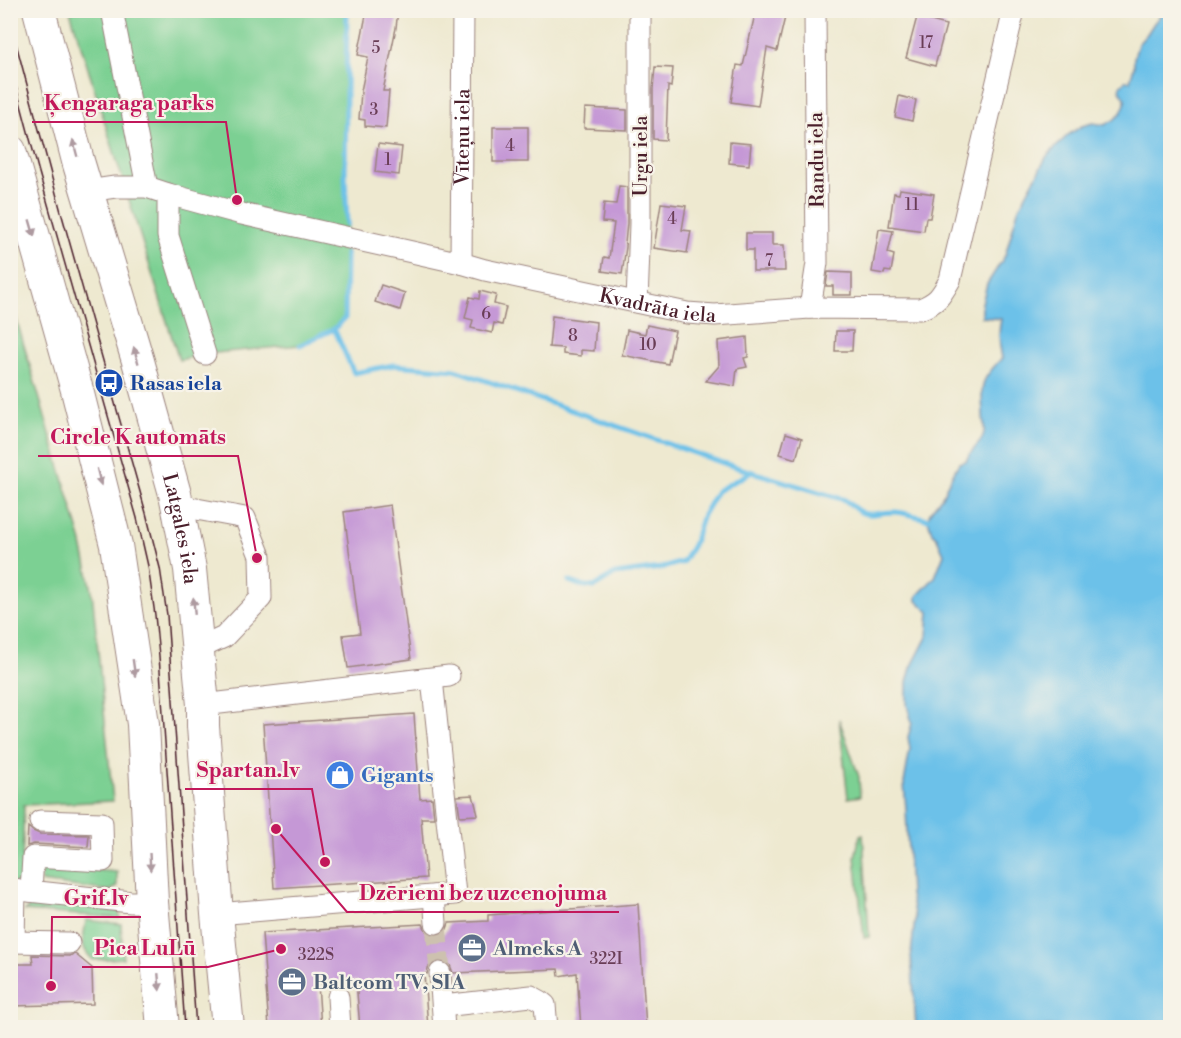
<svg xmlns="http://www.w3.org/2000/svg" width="1181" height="1038" font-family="'Libre Bodoni',serif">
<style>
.green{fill:#7cd093;stroke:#63785f;stroke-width:1.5}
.water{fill:#6cc1e9;stroke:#5b708a;stroke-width:1.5}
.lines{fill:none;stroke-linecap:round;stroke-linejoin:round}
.stream{stroke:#6cc1e9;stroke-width:5}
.building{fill:#c598d6}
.minor-tunnel{stroke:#cdc1af;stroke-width:21;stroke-dasharray:21 10;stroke-linecap:butt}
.minor-casing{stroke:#9c847e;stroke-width:23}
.highway-casing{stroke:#9c847e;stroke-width:34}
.minor{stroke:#fff;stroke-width:21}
.highway{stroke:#fff;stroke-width:32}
.tram{stroke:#4a1f2b;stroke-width:1.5}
.oneway{fill:#ae9aa0}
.labels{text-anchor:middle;stroke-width:4.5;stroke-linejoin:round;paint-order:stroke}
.number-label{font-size:16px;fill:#693d56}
.street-label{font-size:20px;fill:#4a1f2b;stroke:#f7f3e8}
.transit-label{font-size:20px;font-weight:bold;fill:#164399;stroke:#f7f3e8;text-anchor:start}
.shop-label{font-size:20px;font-weight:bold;fill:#366cbe;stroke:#f7f3e8;text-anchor:start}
.service-label{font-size:20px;font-weight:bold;fill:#4e5e75;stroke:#f7f3e8;text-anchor:start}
.leader{fill:none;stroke:#c2185b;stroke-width:2}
.callout-dot{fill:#c2185b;stroke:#f7f3e8;stroke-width:2}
.callout-label{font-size:21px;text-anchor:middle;font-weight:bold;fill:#c2185b;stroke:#f7f3e8;stroke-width:4.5;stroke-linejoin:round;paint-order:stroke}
</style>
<rect width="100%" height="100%" fill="#f7f3e8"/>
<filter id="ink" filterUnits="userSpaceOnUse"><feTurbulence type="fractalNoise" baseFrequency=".0167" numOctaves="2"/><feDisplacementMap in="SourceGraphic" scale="12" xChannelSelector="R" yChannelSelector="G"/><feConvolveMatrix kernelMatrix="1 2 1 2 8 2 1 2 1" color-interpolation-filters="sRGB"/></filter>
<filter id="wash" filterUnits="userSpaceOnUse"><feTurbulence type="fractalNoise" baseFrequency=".008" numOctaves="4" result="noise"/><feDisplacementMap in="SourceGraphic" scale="24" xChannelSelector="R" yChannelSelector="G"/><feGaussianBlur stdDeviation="1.35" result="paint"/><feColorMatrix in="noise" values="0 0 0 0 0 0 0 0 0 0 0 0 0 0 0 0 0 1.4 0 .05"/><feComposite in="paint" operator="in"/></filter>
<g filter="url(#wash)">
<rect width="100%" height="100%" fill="#eee9d0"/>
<g class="green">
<path d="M70,11H347L345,175L347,224L345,318L334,329L300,345L205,354L179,360Z"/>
<path d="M10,298L81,539L92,591L113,801L24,805L22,864L26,868L24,882L10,884Z"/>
<path d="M839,719L859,777L860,796L848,798Z"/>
<path d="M863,834L869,937L864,938L855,857L860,835Z"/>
<path d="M49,866L117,872V887L110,891L41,882V871Z"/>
<path d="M39,902L119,911L120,918L25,911L32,904Z"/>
<path d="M86,920L121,924L123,958L93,960C78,946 84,938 86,920Z"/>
</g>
<path class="water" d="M1164,11H1170V1027H916L911,955L915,918L910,895L906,809L904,783L910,749L908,737L912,723L907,705V682L911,668L927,637L929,612L917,601V596L935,577L944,554L937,538L932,533L928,519L930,512L946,491V487L959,463L966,461C970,450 982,444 984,433C985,428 983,420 983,414C981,383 980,381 1002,358C999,345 998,332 1001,319L982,317V303L987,284L1005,256L1018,210L1047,156L1068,135L1082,126L1093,123L1105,125L1114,120L1121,113L1125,104V99L1120,90V86L1125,81H1130L1134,67V58L1138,44L1147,34L1154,23Z"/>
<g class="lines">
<g class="stream">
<path d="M347,224L345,175L347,10"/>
<path d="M334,329L345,318L346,254"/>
<path d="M300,345L334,329L354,373L393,365L455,370L726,464L845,500C869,522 867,512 894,512C905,512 917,517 928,519"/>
<path d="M569,581L579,585L594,587L615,574L661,568L683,562L693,545L703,515L717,491L751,472"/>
</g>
</g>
<g id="blocks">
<g class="building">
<path d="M367,10H398L396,28L383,91H389L386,128L365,126V120L359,119L361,91L368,57L358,55Z"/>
<path d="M756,10L785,17L777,51L767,48L758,106L731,102L737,65L743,66Z"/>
<path d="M917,17L946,25L935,66L906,58Z"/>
<path d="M655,67L673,68L671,87L668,86L666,140L653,139V89Z"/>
<path d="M899,96L916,100L912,121L895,117Z"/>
<path d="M585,108L627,110V130L584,128Z"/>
<rect x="493" y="127" width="35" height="35"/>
<path d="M730,142L751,144L749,165L729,163Z"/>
<path d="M378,144L402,147L399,175L375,172Z"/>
<path d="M619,186L627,187V223L625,244H626V247L622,274L602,271L604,257L609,258L614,223L602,222L604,203L616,204Z"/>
<path d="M900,189L934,194L930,218H926L924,231L889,226L894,193L899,194Z"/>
<path d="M661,203L686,206L682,230L691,231L687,253L654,248Z"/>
<path d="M879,229L893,231L888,253L894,255L891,272L885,271L884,274L872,272Z"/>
<path d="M746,233H772V245H784L785,271H753V250H746Z"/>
<path d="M828,272L852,273V295H833V286H826Z"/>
<path d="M381,285L405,293L400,310L375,302Z"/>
<path d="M480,291L496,295L494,304L506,307L502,325L494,323L492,333L471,328L473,320L465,318L470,297L479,299Z"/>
<path d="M552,316L596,322L594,351L581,350V356L563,354V348L549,347Z"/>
<path d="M647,325L675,331L668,364L622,355L627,330L645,334Z"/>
<path d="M836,331H853L852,351H835Z"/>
<path d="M747,337L748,357L744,358L747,367L737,369L735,386L706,381L719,366L718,341Z"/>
<path d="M786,433L802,438L796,459L780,454Z"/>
<path d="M390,505L411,659L348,668L343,635L360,633L344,512Z"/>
<path d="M414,714L420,799L432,798L434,818H421L426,878L274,888L263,724Z"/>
<path d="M473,795L478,815L460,816L457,796Z"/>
<path d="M28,827L33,831L40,834L89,835L88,847L34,844L27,846Z"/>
<path d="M638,904L646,1028H581L577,973L559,976L558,969L453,973L450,965L445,961L440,960L432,963L428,968L427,974H424L428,1028H360L356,981L318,984L321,1028H269L262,933L423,924L426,931L431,935L436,936L444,933L447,929L449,923L488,921V915Z"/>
<path d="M75,954L92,968L93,1004L10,1006V964H33L32,955L69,956Z"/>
</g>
</g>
</g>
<g filter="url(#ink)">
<use href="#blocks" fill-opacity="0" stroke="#9c847e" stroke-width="1.5"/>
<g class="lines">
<path class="minor-tunnel" d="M436,923L440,973"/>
<g class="minor-casing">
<g id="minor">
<path d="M112,10L147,187"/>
<path id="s1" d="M88,191L115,187H147L168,194L242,214L461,263L485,270L687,313L715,315L810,308L920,309C938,302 941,296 950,280L1014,10"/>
<path d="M168,194V236L205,354"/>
<path id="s2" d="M461,263L463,10"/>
<path d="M637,302L640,224V10"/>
<path d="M810,308L817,263L815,10"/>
<path d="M175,494L182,503L191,508L245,518L260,556L261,598L224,637L198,649"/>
<path d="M203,705L449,676"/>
<path d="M10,889L131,902H152"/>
<path d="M31,891L33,857L103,861L102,823L40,821"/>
<path d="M434,896L436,923"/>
<path d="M217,914L455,894L432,679"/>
<path d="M10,942L69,943"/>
<path d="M14,942L15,889"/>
<path d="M440,973L444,1028"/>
<path d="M338,997L340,1028"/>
<path d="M443,1006L531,996L540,1001L545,1005L547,1028"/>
</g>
</g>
<g class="highway-casing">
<g id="highway">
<path id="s3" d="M39,10L78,161L138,361L175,494L190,569L203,705V726L217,914L228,1028"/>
<path d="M10,151L77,390L116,545L143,724L152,902L163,1028"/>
</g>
</g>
<use href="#minor" class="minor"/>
<use href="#highway" class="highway"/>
<g class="tram">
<path d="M10,21L61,212L146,513L160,568L167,615L196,1028"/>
<path d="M10,64L38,169L137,518L148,566L155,615L159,656L185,1028"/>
</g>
</g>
<defs><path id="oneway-solid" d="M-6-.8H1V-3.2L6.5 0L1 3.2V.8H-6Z" transform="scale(1.5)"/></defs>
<g class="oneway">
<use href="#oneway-solid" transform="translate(75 148) rotate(-105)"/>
<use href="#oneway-solid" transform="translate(32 228) rotate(74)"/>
<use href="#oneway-solid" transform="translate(136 355) rotate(-106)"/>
<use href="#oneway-solid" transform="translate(99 477) rotate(76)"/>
<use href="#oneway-solid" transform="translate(194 606) rotate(-95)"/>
<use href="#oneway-solid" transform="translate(134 668) rotate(82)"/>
<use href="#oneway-solid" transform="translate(150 862) rotate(87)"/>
<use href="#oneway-solid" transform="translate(159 982) rotate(85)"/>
</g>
</g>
<defs>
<g id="bus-disc" transform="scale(1.5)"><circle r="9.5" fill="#1a4fb4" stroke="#f7f3e8"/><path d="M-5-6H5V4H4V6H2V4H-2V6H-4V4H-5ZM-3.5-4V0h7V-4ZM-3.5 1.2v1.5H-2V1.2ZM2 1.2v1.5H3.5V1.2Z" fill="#fff"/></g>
<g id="shop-disc" transform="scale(1.5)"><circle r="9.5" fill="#3f7fe0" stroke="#f7f3e8"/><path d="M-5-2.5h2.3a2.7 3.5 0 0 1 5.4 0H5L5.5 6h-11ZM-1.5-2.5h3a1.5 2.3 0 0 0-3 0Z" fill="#fff"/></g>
<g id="office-disc" transform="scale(1.5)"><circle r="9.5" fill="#5c6f8a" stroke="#f7f3e8"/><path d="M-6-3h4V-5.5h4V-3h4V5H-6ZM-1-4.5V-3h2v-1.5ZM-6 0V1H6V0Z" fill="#fff"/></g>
</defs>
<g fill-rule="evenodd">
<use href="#bus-disc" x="109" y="383"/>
<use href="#shop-disc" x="340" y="775"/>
<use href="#office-disc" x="472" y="948"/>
<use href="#office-disc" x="292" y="982"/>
</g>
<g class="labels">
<g class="number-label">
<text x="926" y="48">17</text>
<text x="376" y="53">5</text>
<text x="374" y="115">3</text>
<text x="510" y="151">4</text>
<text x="388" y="165">1</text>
<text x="912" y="210">11</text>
<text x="672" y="224">4</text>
<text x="769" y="266">7</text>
<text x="486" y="319">6</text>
<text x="573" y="341">8</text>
<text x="648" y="350">10</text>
<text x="316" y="960">322S</text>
<text x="606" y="964">322I</text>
</g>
<g class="street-label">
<text dy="7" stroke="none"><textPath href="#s2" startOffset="126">Vīteņu iela</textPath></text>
<text transform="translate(640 156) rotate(-90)" y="7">Urgu iela</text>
<text transform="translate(816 160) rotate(-91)" y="7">Randu iela</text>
<text dy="7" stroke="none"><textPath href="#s1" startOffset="584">Kvadrāta iela</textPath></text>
<text dy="7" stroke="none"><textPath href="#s3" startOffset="538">Latgales iela</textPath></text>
</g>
<g class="transit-label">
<text x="130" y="390">Rasas iela</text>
</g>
<g class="shop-label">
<text x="361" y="782">Gigants</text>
</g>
<g class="service-label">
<text x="493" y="955">Almeks A</text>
<text x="313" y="989">Baltcom TV, SIA</text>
</g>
</g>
<path class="leader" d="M237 200L226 122H32M257 558L238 456H38M325 862L312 789H185M276 829L347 912H619M51 986L52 917H141M281 949L208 967H82"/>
<g class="callout-dot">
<circle cx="237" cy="200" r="6"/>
<circle cx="257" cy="558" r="6"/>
<circle cx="325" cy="862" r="6"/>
<circle cx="276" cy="829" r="6"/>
<circle cx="51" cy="986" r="6"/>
<circle cx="281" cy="949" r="6"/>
</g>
<g class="callout-label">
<text x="129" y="110">Ķengaraga parks</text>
<text x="138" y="444">Circle K automāts</text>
<text x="248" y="777">Spartan.lv</text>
<text x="483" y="900">Dzērieni bez uzcenojuma</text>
<text x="96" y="905">Grif.lv</text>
<text x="145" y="955">Pica LuLū</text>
</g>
<rect width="1181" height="1038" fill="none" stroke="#f7f3e8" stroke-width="36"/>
</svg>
